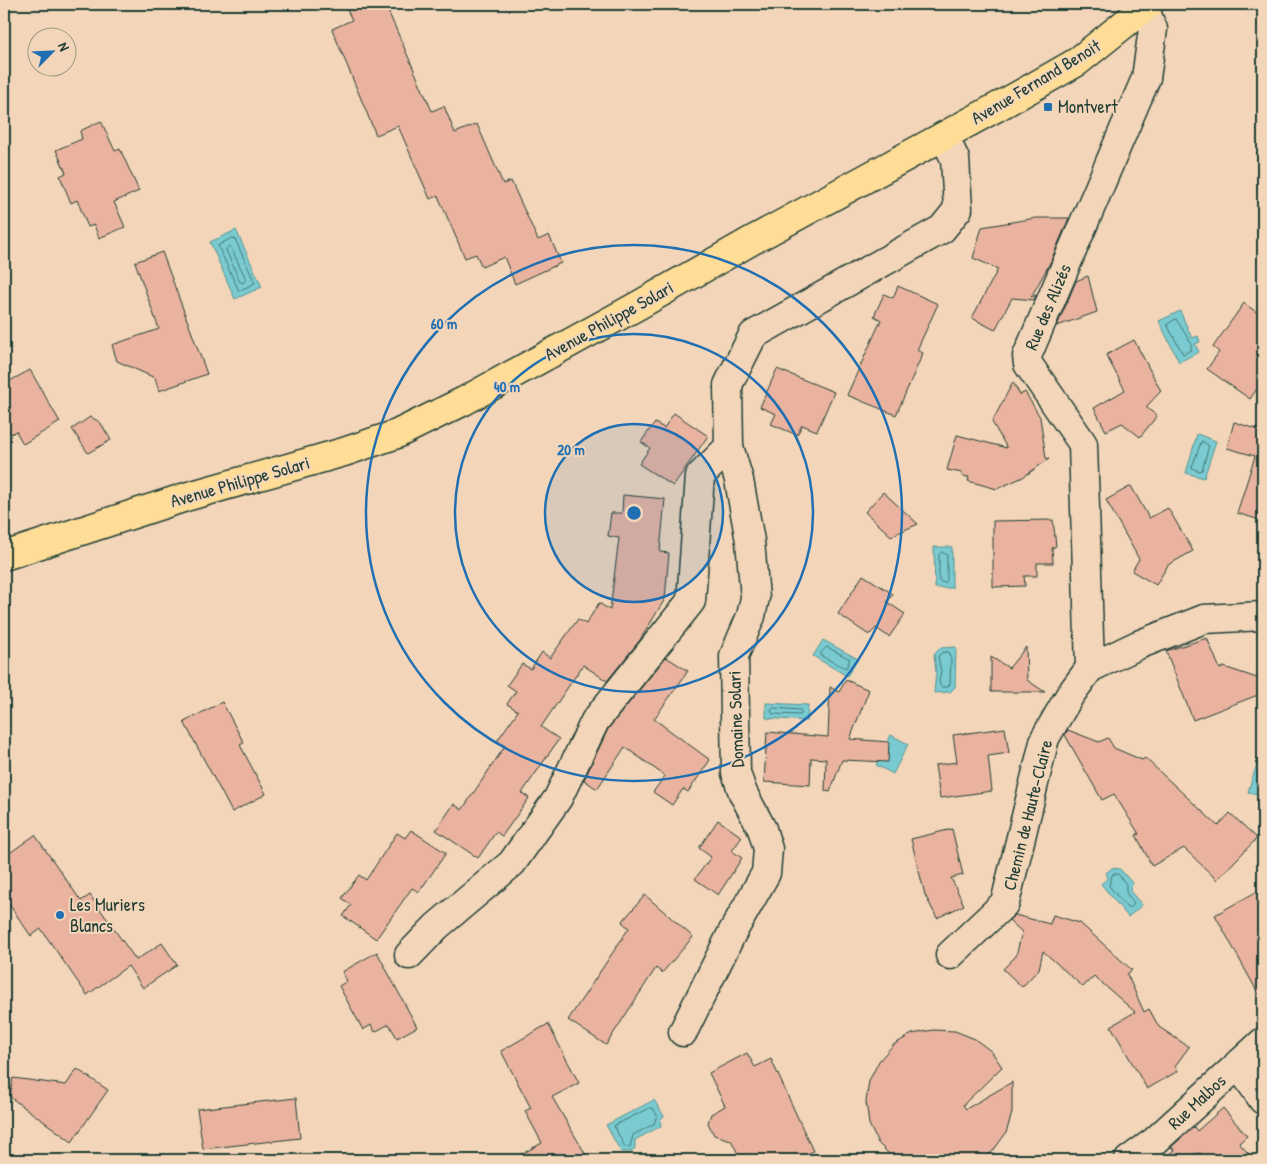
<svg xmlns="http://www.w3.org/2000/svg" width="1267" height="1164" font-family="'Patrick Hand',sans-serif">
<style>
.water{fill:#79cbd1;stroke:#559292}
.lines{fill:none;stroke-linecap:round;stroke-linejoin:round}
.shore{stroke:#437673;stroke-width:1}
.building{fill:#eab39f;stroke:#1f3d34}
.minor-casing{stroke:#1f3d34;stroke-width:31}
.major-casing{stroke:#1f3d34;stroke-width:31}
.minor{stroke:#f3d6b9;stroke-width:28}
.major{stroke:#ffdd96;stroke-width:28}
.ring{fill:none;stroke:#1f6fb2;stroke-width:2.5}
.poi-dot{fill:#1f6fb2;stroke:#f3d6b9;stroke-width:2}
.labels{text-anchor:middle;stroke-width:4;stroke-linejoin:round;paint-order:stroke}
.street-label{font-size:18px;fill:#1f3d34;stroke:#f3d6b9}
.poi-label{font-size:18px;fill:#1f3d34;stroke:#f3d6b9;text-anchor:start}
.centre{fill:#1f6fb2;stroke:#f3d6b9;stroke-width:2.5}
.ring-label{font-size:15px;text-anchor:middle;font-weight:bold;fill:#1f6fb2;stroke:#f3d6b9;stroke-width:4;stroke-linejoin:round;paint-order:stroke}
</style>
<rect width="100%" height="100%" fill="#f3d6b9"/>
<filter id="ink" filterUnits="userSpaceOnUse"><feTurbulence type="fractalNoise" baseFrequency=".02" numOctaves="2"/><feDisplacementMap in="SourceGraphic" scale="10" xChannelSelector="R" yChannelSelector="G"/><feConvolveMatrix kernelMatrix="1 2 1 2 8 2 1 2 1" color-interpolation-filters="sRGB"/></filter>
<g filter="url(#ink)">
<g class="water">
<path d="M236,230L262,287L235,299L210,242Z"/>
<path d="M1180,311L1192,338L1198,336L1200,342L1195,344L1199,352L1179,362L1159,321Z"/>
<path d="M1197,434L1216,441L1204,478L1186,473Z"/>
<path d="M934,547H952V588H935Z"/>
<path d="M823,640L858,659L847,676L813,656Z"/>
<path d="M956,647L955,687L950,692L934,693L936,672L934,655L940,648Z"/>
<path d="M766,703L808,705L807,721L766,718Z"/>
<path d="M891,735L908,744L893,774L876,765Z"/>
<path d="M1263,745V796L1248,792Z"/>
<path d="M1112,868L1120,869L1132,883L1130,891L1142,905L1128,917L1101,884L1108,878L1106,873Z"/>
<path d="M654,1100L664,1116L660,1120L661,1126L635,1140V1148L632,1152H621L606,1125Z"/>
</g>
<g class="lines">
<g class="shore">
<path d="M232,238L235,239L255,283L239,291L218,246Z"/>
<path d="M230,246L246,279L243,283L240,282L226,250Z"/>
<path d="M1176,319L1191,343V350L1183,354L1167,325Z"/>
<path d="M1202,441L1209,446L1202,470L1199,471L1192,468Z"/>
<path d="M942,552L947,555V580L945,583L939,581V555Z"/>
<path d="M827,647L850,659L846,668L821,656V653Z"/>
<path d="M948,652L951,659L950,684L948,687H941L939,681L941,671L938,657L941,653Z"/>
<path d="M774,708L800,710L802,713L800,715L773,714L771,710Z"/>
<path d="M1113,874H1118L1126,884V892L1134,904L1130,908H1127L1109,886Z"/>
<path d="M650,1108H653L657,1115L654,1124L633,1135L630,1147H625L614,1126Z"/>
</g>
</g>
<g class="building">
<path d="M344,4H385L432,111L444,106L455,133L477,124L503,184L511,181L538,240L549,235L561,263L515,284L504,257L482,267L476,254L465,258L438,196L430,199L398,126L376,135L332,29L352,20Z"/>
<path d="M101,121L115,151L120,149L139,191L114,202L125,227L99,238L94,225L88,227L77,200L71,203L60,176L66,173L56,150L82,139L80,131Z"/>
<path d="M1036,218H1069L1050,263L1031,297L1036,295L1034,300L1012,298L995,330L972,318L998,269L973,258L982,227Z"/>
<path d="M162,252L207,374L159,391L155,378L117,361L112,345L159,329L135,262Z"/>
<path d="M1088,276L1097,312L1057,326L1076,281Z"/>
<path d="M898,286L938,304L917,350L923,353L896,415L847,395L881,320L874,316L884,294L893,298Z"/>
<path d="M1244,303L1263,317V380L1250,399L1207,369L1219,352L1213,347Z"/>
<path d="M1134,340L1161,391L1146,407L1157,416L1140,437L1122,423L1106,431L1094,408L1125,390L1106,355Z"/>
<path d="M777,369L834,392L817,431L802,425L797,435L771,424L776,414L760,407Z"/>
<path d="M30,370L60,422L23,444L16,431L11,434L4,422V384Z"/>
<path d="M1013,382L1020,395L1025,392L1040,417L1046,458L1049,459L1023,477L997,489L968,481L969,477L962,476V473L947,470L957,435L1007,448L992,422Z"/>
<path d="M674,413L708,436L673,486L639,464L650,448L641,442L648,432L655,423L664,428Z"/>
<path d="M90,417L100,422L111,440L88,453L72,429Z"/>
<path d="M1234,422L1263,431V521L1237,513L1255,456L1227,448Z"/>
<path d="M1131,486L1149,518L1168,508L1193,551L1168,565L1156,585L1132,571L1139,559L1106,500Z"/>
<path d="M883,492L918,524L891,536L865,512Z"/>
<path d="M623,495L665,499L660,552L669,553L665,599L640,640L607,681L583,665L541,727L559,739L522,793L529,798L502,836L496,832L478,858L436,830L454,804L462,810L505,746L497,741L518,711L507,704L516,691L507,685L522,664L531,669L542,652L550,658L578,619L586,624L599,603L610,610L619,538L608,536L611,513H622Z"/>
<path d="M1053,520L1056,546L1052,548L1053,563H1037V576H1024L1025,586L993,587V521Z"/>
<path d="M863,575L893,594L887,602L905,614L889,637L876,628L869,635L838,614Z"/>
<path d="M1207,638L1220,669L1224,667L1263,680V693L1193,720L1166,651Z"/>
<path d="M1026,647L1027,680L1045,692H991V657L1009,668Z"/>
<path d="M666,657L688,671L654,719L710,760L688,792L683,789L672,805L653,792L665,776L625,747L597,789L584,780L608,729Z"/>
<path d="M846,680L869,690L850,739L889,742L888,762L842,760L830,792L825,791L826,759L811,758L810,785L764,782L767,732L828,737L830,687L839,692Z"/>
<path d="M222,702L244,743L240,745L266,794L232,812L184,722Z"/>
<path d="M1005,728L1009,753L988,756L992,791L940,798L935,765L957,762L953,735Z"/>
<path d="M1068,730L1099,742L1108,738L1114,748L1142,760L1145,758L1218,826L1230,813L1257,838L1217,880L1184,848L1152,866L1136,835L1139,834L1114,794L1102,800L1065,735Z"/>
<path d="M718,820L742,837L732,851L742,858L718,895L695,879L711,857L699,848Z"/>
<path d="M952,829L963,875L951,878L964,905L937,918L925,895L911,839Z"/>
<path d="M411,830L446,853L419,892L412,888L376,939L343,916L351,905L342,898L359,875L366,880L397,833L405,838Z"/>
<path d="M35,835L81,901L90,895L136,960L162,943L177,965L143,988L128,966L87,995L41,929L31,936L4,897V857Z"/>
<path d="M1263,888V1002L1215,915Z"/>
<path d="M645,895L693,937L662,973L656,968L606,1045L568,1020L629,928L622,922Z"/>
<path d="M1015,915L1050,924L1053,915L1080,923L1132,970L1127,974L1144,1012L1149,1009L1159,1027L1189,1047L1175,1066L1178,1071L1147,1089L1111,1026L1135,1012L1094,976L1083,987L1043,951L1039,969L1022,987L1003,969L1016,956L1022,932L1009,920Z"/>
<path d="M377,952L417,1027L397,1038L389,1024L375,1032L371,1025L363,1030L339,986L347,981L342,972Z"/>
<path d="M548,1024L579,1083L552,1097L589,1160H511L542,1143L525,1111L531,1108L501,1051Z"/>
<path d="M933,1030L955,1031L975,1039L992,1052L1002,1067L963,1105L966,1109L1012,1082V1113L1006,1133L993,1151L983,1160H895L878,1143L869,1124L866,1102L869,1081L879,1061L893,1045L912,1034Z"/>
<path d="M747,1053L755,1067L771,1059L813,1151L796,1160H741L731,1140L714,1135L708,1123L711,1114L725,1106L709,1073Z"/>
<path d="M77,1069L108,1090L72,1142L10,1097L13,1078L66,1085Z"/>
<path d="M296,1098L300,1138L203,1149L197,1109Z"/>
<path d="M1223,1108L1247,1136L1239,1143L1254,1160H1206L1200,1153L1163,1160L1175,1150L1171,1147L1194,1127L1197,1131Z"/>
</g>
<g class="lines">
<g class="minor-casing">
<g id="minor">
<path d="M1090,668L1083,444L1028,364L1027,356L1146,78L1153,29L1144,8"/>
<path d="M409,955L437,926L512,863L558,798L595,721L691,601L700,476L729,447L728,385L753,335L942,229L958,209L955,159L944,136"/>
<path d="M950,955L1005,903L1045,738L1070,695L1090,668L1138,645L1204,619L1263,616"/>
<path d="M683,1032L732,933L766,873L768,849L762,829L743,793L736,773L734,656L751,616L755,598L750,541L739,480L729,447"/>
<path d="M1238,1064L1263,1100"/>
<path d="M1129,1160L1155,1141L1263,1042"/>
</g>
</g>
<g class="major-casing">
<path id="major" d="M4,556L189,496L344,452L397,434L464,401L639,305L751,241L1019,95L1077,62L1149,4"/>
</g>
<use href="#minor" class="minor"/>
<use href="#major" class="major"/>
</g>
</g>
<circle cx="634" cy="513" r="89" fill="#1f6fb2" fill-opacity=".12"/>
<g class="ring">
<circle cx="634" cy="513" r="89"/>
<circle cx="634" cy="513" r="179"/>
<circle cx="634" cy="513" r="268"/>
</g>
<g class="poi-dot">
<rect x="1043" y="102" width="10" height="10" rx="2.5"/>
<circle cx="60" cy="915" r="5"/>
</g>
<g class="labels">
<g class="street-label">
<text transform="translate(1036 82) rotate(-31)" y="6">Avenue Fernand Benoit</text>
<text transform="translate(1048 307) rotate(-67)" y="6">Rue des Alizés</text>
<text transform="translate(609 321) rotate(-29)" y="6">Avenue Philippe Solari</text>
<text transform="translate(240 482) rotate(-16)" y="6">Avenue Philippe Solari</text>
<text transform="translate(736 719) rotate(-92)" y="6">Domaine Solari</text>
<text transform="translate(1028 815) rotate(-76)" y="6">Chemin de Haute-Claire</text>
<text transform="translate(1197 1102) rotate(-43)" y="6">Rue Malbos</text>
</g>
<g class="poi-label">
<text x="1058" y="113">Montvert</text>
<text x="70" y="911">Les Muriers<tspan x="70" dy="21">Blancs</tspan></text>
</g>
</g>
<circle cx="634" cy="513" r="8" class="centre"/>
<g class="ring-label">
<text x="444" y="329">60 m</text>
<text x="507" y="392">40 m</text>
<text x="571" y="455">20 m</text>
</g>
<rect width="1267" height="1164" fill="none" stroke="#f3d6b9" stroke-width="20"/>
<rect x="10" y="10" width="1247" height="1144" fill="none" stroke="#1f3d34" stroke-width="2" filter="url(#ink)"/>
<g transform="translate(52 52) rotate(66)"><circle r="24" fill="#f3d6b9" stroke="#9e9984"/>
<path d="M0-4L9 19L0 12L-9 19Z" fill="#1f6fb2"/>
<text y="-8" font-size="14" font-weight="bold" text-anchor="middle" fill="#1f3d34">N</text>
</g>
</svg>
